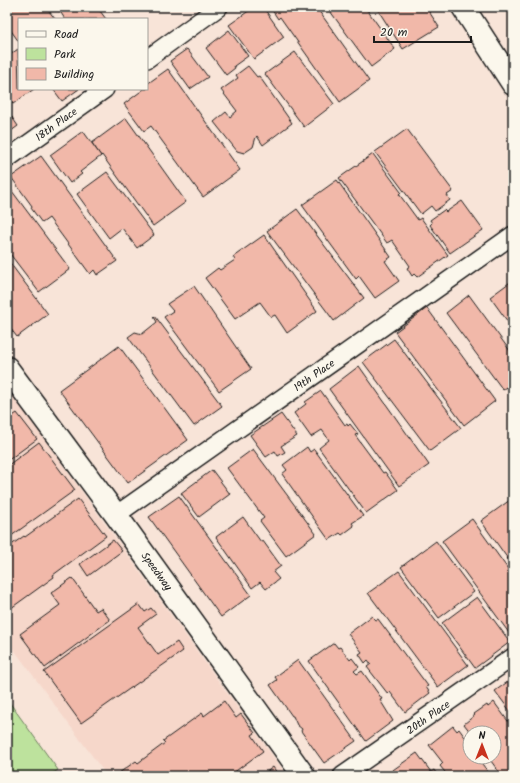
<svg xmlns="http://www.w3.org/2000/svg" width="520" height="783" font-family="Kalam,sans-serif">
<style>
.built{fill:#f6d7ca}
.green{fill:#bde29d;stroke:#6c7f5c}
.building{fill:#f1b8a9;stroke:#1c1c1c}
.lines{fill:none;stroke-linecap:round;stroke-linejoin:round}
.service-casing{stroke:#1c1c1c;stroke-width:20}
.minor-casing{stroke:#1c1c1c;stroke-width:25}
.secondary-casing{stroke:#1c1c1c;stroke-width:25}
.service{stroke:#fbf7ec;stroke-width:17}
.minor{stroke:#fbf7ec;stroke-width:22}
.secondary{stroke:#fbf7ec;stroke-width:22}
.labels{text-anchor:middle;stroke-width:3.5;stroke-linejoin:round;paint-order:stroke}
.street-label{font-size:11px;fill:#1c1c1c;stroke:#fbf7ec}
</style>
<rect width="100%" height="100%" fill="#f8e4d8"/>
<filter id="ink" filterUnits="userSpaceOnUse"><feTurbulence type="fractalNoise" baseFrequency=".025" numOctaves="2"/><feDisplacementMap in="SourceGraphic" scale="8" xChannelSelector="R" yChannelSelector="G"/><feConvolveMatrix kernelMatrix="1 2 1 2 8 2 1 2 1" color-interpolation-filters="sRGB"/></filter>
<g filter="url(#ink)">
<path class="built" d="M7,388L287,776H107L7,640Z"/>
<path class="green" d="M7,699L58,770L49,776H7Z"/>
<g class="building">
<path d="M7,7H46L55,19H19V42L7,25Z"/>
<path d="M57,7H97L106,19H65Z"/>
<path d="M254,7H263L284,37L254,59L229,25Z"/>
<path d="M270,7H316L369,81L340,102L280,17L278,19Z"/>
<path d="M327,7H365L395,49L371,67Z"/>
<path d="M376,7H426L439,27L403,49Z"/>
<path d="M229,30L248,56L234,66L235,68L226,75L206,48Z"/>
<path d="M18,49L19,89H34L13,104L7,96V57Z"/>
<path d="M187,49L208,77L190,89L170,61Z"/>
<path d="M295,52L334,104L304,127L265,74Z"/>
<path d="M248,66L257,77L259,76L292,123L263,145L257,136L256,137L253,147L244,153L237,151L214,122L226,112L230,117L237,111L221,90L238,78L236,75Z"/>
<path d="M168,69L240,170L203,197L151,126L144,131L124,104L144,89H147V84Z"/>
<path d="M53,89H79L62,101Z"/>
<path d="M7,110L18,126L7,134Z"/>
<path d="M126,118L186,202L153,226L102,155L101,156L92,143Z"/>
<path d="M407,129L453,191L447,195L450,200L435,211L431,206L421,214L375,152Z"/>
<path d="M83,131L101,156L80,172L82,174L70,183L50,155Z"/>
<path d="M373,154L401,192L399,194L418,220L421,218L448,255L417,277L414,274L412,276L407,268L410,266L392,240L387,243L339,178Z"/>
<path d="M41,156L117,261L97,275L94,270L90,274L49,218L42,223L31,208L32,206L11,177Z"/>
<path d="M107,172L154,235L137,248L122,228L109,238L77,194Z"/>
<path d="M337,180L391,257L385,261L399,281L375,298L359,276L356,279L302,205Z"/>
<path d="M9,187L70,269L39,292L7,250V188Z"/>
<path d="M462,201L483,230L450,253L430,225L432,223L430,220L444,210L446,212Z"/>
<path d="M297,209L364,298L334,321L267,231Z"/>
<path d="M264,235L317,311L287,333L275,315L271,317L260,302L235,319L205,278L218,268L220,270L235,260L233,257Z"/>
<path d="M7,259L48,314L17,337L7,324Z"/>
<path d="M513,280V329L490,297Z"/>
<path d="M194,286L251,369L219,391L164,317L173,311L167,304Z"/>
<path d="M469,295L513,355V388L510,391L507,387L503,390L446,313Z"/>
<path d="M427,308L495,401L464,425L395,332Z"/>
<path d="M155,316L222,406L194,426L128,337L135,332L142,334L157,322L154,317Z"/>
<path d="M394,339L461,428L430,451L363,362Z"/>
<path d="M119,346L188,440L128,483L59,390Z"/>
<path d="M359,366L429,465L399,486L329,389Z"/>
<path d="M321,391L345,425L347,424L348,426L350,424L358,434L355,435L383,473L385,472L398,490L366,513L319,448L329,440L322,430L311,437L294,413L306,404L305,402Z"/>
<path d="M17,413L37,439L7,461V420Z"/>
<path d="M281,414L297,436L281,446L285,452L278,456L275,451L266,457L250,435Z"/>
<path d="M39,442L75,490L7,539V466Z"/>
<path d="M307,447L310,452L314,449L363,516L352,523L354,526L342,535L340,533L329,540L282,474L287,470L283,465Z"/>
<path d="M253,449L316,534L286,556L260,521L264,518L227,468Z"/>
<path d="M212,470L230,494L199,517L181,493Z"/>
<path d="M179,496L251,595L221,617L149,517Z"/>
<path d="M78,499L106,536L53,575L54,577L7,611V548L24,536L25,537Z"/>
<path d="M510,500L513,504V566L481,521Z"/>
<path d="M243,517L261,542L263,541L281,566L273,572L279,579L266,589L260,582L252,588L216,537Z"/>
<path d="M472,519L513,576L512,637L442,541Z"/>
<path d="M113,540L122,551L88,576L80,564Z"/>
<path d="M436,541L474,592L439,618L401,567Z"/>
<path d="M399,571L468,665L438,687L368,593Z"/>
<path d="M72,578L96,611L101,608L110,620L45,668L20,634L60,605L51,593Z"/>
<path d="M477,597L510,642L475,668L442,623Z"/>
<path d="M139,604L145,612L151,608L156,614L138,627L158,655L177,642L183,651L81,723L44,672Z"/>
<path d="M372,616L376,620L378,619L428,686L426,687L430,693L405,712L390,692L388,694L367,667L371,664L368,660L365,663L359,654L362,652L348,634Z"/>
<path d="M334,643L338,648L340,647L350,660L352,658L359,667L354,671L357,674L362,671L382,699L380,700L393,721L366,741L309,661Z"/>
<path d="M298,660L356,741L324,763L301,731L302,729L297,725L293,716H292L270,685L277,680L275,677Z"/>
<path d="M513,678V715L495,691Z"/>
<path d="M224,701L236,718L241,714L255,733L252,735L263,751L229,776H122L119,773L136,761L138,763L165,743L163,741L202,713L204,716Z"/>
<path d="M494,702L513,728V776H502L488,757H494V733H471L464,724L475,715L474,714L487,705L488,707Z"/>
<path d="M453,726L457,731L459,729L470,744V757H477L491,776H448L440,766L443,763L429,745Z"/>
<path d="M417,753L431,772L434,770L438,776H393L390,772Z"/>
<path d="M273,767L279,776H261Z"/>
</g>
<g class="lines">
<g class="service-casing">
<g id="service">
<path d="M147,59L219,7"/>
<path d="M7,159L105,89"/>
<path d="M116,515L513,235"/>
<path d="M342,776L513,657"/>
</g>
</g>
<g class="minor-casing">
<path id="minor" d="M7,368L116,515L304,776"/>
</g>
<g class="secondary-casing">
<path id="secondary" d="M463,7L513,84"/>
</g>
<use href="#service" class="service"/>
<use href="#minor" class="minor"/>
<use href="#secondary" class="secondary"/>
</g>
</g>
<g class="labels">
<g class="street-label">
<text transform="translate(56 124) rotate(-36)" y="4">18th Place</text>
<text transform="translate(314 375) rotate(-35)" y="4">19th Place</text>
<text transform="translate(157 571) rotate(54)" y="4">Speedway</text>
<text transform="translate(428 717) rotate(-35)" y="4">20th Place</text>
</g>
</g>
<rect width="520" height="783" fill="none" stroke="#fbf7ec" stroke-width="24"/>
<rect x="12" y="12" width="496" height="759" fill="none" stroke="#1c1c1c" stroke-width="1.5" filter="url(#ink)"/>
<rect x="18" y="18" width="130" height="72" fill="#fbf7ec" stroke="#a29f99"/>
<rect x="26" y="31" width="20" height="6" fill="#fbf7ec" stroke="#a29f99"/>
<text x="54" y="38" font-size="12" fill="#1c1c1c">Road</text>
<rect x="26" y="48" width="20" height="12" fill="#bde29d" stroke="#a29f99"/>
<text x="54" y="58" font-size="12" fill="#1c1c1c">Park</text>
<rect x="26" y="68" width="20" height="12" fill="#f1b8a9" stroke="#a29f99"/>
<text x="54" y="78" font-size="12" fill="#1c1c1c">Building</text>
<g transform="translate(482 745)"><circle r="19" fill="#fbf7ec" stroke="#a29f99"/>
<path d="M0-3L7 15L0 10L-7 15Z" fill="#c8321e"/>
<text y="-6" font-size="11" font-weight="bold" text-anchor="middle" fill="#1c1c1c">N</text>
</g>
<path d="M374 36v6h97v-6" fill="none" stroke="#1c1c1c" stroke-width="2"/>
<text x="380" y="36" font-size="12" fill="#1c1c1c" stroke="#fbf7ec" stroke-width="3" paint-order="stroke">20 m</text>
</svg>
